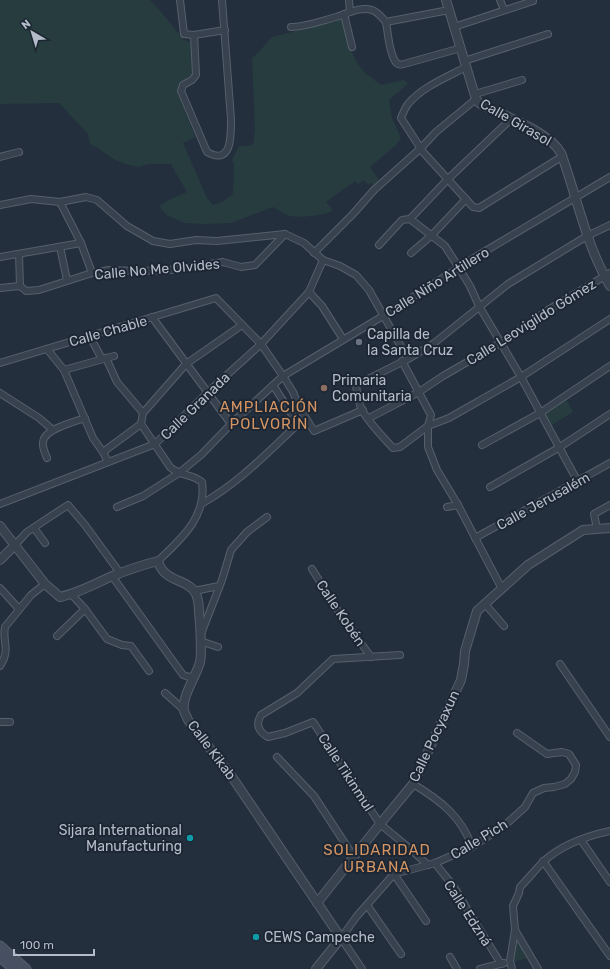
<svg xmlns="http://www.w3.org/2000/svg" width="610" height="969" font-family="Rubik,sans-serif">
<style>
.green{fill:#263c3f}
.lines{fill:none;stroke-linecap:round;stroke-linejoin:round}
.minor-casing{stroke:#565f6c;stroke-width:8}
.tertiary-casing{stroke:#565f6c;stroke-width:10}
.secondary-casing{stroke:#565f6c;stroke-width:11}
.minor{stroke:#38414e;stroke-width:6}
.tertiary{stroke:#38414e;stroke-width:8}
.secondary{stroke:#465061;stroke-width:9}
.worship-dot{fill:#6b7280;stroke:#1d2633;stroke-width:1.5}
.education-dot{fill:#8d6e63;stroke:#1d2633;stroke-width:1.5}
.culture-dot{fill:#0f9aa8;stroke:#1d2633;stroke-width:1.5}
.labels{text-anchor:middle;stroke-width:4;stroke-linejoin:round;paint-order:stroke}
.street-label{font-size:14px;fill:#b4bcc9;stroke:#1d2633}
.poi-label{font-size:14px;fill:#b4bcc9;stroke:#1d2633;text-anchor:start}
.neighbourhood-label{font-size:15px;letter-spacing:1px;fill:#d59563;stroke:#1d2633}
</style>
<rect width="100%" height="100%" fill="#242f3e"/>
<g class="green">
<path d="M0,0H150L157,7L184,40L191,42L192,74L181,82L177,91L195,137L183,143L207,198L213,205L222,202L233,194L234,164L232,160L239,146H248L253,144L255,130L252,58C260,52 265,44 272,37L343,19C347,34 350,51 358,64C363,73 374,79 381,85L404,80L408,84L389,100L392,118L401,138L396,145L370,167L379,180L376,183L377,184L375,187L371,183L368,185L364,180L358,184L355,181L326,202L333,210C326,216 298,218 290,216C284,214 279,210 273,207L231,223L203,224L185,223L168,216L161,209L160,205L173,198L187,192L171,164H148L139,167L125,164L113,159L98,148L90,144L88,134L59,103L0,104Z"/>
<path d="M566,399L573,412L552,425L544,413Z"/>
<path d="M517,939L530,957L514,962Z"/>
</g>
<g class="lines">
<g class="minor-casing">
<g id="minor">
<path d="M180,0L184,34L194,35L225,30"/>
<path d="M349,0L350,12"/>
<path d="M500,0L504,10"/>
<path d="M344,14L352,47"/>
<path d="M386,22C388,33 389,52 395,61C397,65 401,65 404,64L461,48"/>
<path d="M291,27C306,27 321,21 336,17C347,14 360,6 372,10C378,12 382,18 386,22L449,10"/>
<path d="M454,27L533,1"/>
<path d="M194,35L196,75L192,80L183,85L181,91L207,152C232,166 231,136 231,119L222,0"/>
<path d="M464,61L548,34"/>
<path d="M466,67C447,77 422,87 408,104C405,108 403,113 401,118L423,152L473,207L479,208L563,156"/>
<path d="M475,94L522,80"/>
<path d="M0,157L19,152"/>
<path d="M60,202L81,243L92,273"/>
<path d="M0,205L31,199L60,202L86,197L97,200L127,226L141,234L153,241L170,244L196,240L217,241L285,234L304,243L323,260L340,266L356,275L369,290L408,359"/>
<path d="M410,219L445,246L459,268L470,286L479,306L521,377L578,482"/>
<path d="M410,219L448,179L511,119"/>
<path d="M610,225L587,236L508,284L433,344L408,359L356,385C357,393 358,402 362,410C369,423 383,437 393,448L400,447L428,426L449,418L521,377L610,319"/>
<path d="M379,245L402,220L410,219"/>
<path d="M60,247L67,280"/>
<path d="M314,253L353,214L374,190L421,148L436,132L476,99"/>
<path d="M411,253L432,235L466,199"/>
<path d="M19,254L20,286"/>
<path d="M0,257L81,243"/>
<path d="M20,286L26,291L39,290L92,273L109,270L136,271L170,270L223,262L241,267L255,265L285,234"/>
<path d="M0,288L20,286"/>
<path d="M309,292L322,306L343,339"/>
<path d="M152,317L231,424"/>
<path d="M89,335L102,359"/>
<path d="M47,349L64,370L93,438L103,452L108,462"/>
<path d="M106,358L117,382L143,413"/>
<path d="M402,361L431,415L428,426V447L437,470L458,505L502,589"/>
<path d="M0,363L216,298L261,344L283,376L293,392L299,407L314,431L363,410"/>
<path d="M64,370L114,356"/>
<path d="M0,393L39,418L53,430"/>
<path d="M369,418L419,392L443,376L500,343L548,310L610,273"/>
<path d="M141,424L170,467C181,477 191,473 202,482C207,517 181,539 158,561"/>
<path d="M482,445L540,413L610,366"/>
<path d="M103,452L141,424L143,413L186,364L242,325"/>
<path d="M47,458C45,453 42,447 43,442C44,429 74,422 85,418"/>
<path d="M490,487L560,447L610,414"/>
<path d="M0,504L155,444L207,393L261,344L309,292L323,260"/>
<path d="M201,504C238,484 268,452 298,424L273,385"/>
<path d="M117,507L143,496L179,473L201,455L231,424L283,376L383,316L477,256L610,177"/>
<path d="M447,507L458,505"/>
<path d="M34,528L45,543"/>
<path d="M597,529L594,514L610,505"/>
<path d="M475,538L610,463"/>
<path d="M15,545L27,532L68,505L85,525L120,573"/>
<path d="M312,569L342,617L371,657"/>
<path d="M112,576L183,675L189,677L195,676"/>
<path d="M0,588L19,609"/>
<path d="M194,591L219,586"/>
<path d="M72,595L85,609L107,639L122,645L131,646L149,671"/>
<path d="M485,604L504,626"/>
<path d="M201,634L222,580L231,550L247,532L267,517"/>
<path d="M57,636L85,609"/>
<path d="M200,641L218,647"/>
<path d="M400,655L333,659L297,693L261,715C255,725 259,732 268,737L285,733L313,722L380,824L408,847L428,865"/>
<path d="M560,664L610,737"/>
<path d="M0,666C11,650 2,641 5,627L31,595L45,584"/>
<path d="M165,693L184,710"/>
<path d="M0,722H10"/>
<path d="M277,757L314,796L354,857"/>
<path d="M413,784C440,800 462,817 472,847"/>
<path d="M581,840L610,882"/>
<path d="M543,861L610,956"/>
<path d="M435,863C443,874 453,884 459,895C472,918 487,941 501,964"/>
<path d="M394,874L426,921"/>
<path d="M367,905L401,954"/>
<path d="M515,930L538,969"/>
<path d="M450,957L457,969"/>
<path d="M362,969L341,938L357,916L394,874L435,863L472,847L504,826L525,807L533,793L544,788L554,787L565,784L571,779L575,772L576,765L569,754L562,752L547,754L517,733"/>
<path d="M480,969L504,963"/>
<path d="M512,969L510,961L515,930L513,906L519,893L520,887C528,879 535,870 543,862C561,845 587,836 610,831"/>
</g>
</g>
<g class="tertiary-casing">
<g id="tertiary">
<path d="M446,0L476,99L479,103L486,107C508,117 549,132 561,153C577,197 586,245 610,286"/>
<path d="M0,526L45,584L60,597C78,593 93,585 110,577C125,571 142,565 158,561C164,583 188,578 196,594C198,599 199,607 199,612C200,621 202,654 200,662C197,675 181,697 184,711C185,714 187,717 188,720L232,777L341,938L316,969"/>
<path d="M0,560L15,545"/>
<path d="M317,903L380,824L413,784L461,680L464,664L465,651L477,611L528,565L583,530L610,528"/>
</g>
</g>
<g class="secondary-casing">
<g id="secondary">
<path d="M0,946L26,969"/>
<path d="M0,957L14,969"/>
</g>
</g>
<use href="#minor" class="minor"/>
<use href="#tertiary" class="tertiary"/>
<use href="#secondary" class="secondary"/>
</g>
<circle class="worship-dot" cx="359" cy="342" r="4"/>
<circle class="education-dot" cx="324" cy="388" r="4"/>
<g class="culture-dot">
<circle cx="190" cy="838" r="4"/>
<circle cx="256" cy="937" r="4"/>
</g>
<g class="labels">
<g class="street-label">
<text transform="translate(516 122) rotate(30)" y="5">Calle Girasol</text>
<text transform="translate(157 269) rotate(-5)" y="5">Calle No Me Olvides</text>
<text transform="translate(437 282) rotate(-32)" y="5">Calle Niño Artillero</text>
<text transform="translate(531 322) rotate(-32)" y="5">Calle Leovigildo Gómez</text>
<text transform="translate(108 331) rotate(-16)" y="5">Calle Chable</text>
<text transform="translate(195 406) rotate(-44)" y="5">Calle Granada</text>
<text transform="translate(543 501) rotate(-29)" y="5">Calle Jerusalém</text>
<text transform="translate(341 613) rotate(56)" y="5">Calle Kobén</text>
<text transform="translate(434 736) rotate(-65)" y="5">Calle Pocyaxun</text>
<text transform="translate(212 750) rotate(53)" y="5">Calle Kikab</text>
<text transform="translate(346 772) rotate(57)" y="5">Calle Tikinmul</text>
<text transform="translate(479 839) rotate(-31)" y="5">Calle Pich</text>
<text transform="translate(468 913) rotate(57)" y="5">Calle Edzná</text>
</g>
<g class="poi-label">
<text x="367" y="339">Capilla de<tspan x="367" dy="16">la Santa Cruz</tspan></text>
<text x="332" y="385">Primaria<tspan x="332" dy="16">Comunitaria</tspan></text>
<text x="182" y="835" text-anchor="end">Sijara International<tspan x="182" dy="16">Manufacturing</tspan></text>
<text x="264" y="942">CEWS Campeche</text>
</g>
<g class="neighbourhood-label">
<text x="269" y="412">AMPLIACIÓN<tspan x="269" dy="17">POLVORÍN</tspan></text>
<text x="377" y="855">SOLIDARIDAD<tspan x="377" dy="17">URBANA</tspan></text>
</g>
</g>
<g transform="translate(32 32) rotate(322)" stroke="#1d2633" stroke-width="3" paint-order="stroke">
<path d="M0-3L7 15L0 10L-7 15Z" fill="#b4bcc9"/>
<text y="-6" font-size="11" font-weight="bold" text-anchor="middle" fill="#b4bcc9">N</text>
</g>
<path d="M14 949v6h80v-6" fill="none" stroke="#b4bcc9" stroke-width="2"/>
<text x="20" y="949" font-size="12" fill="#b4bcc9" stroke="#1d2633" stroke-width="3" paint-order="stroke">100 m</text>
</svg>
